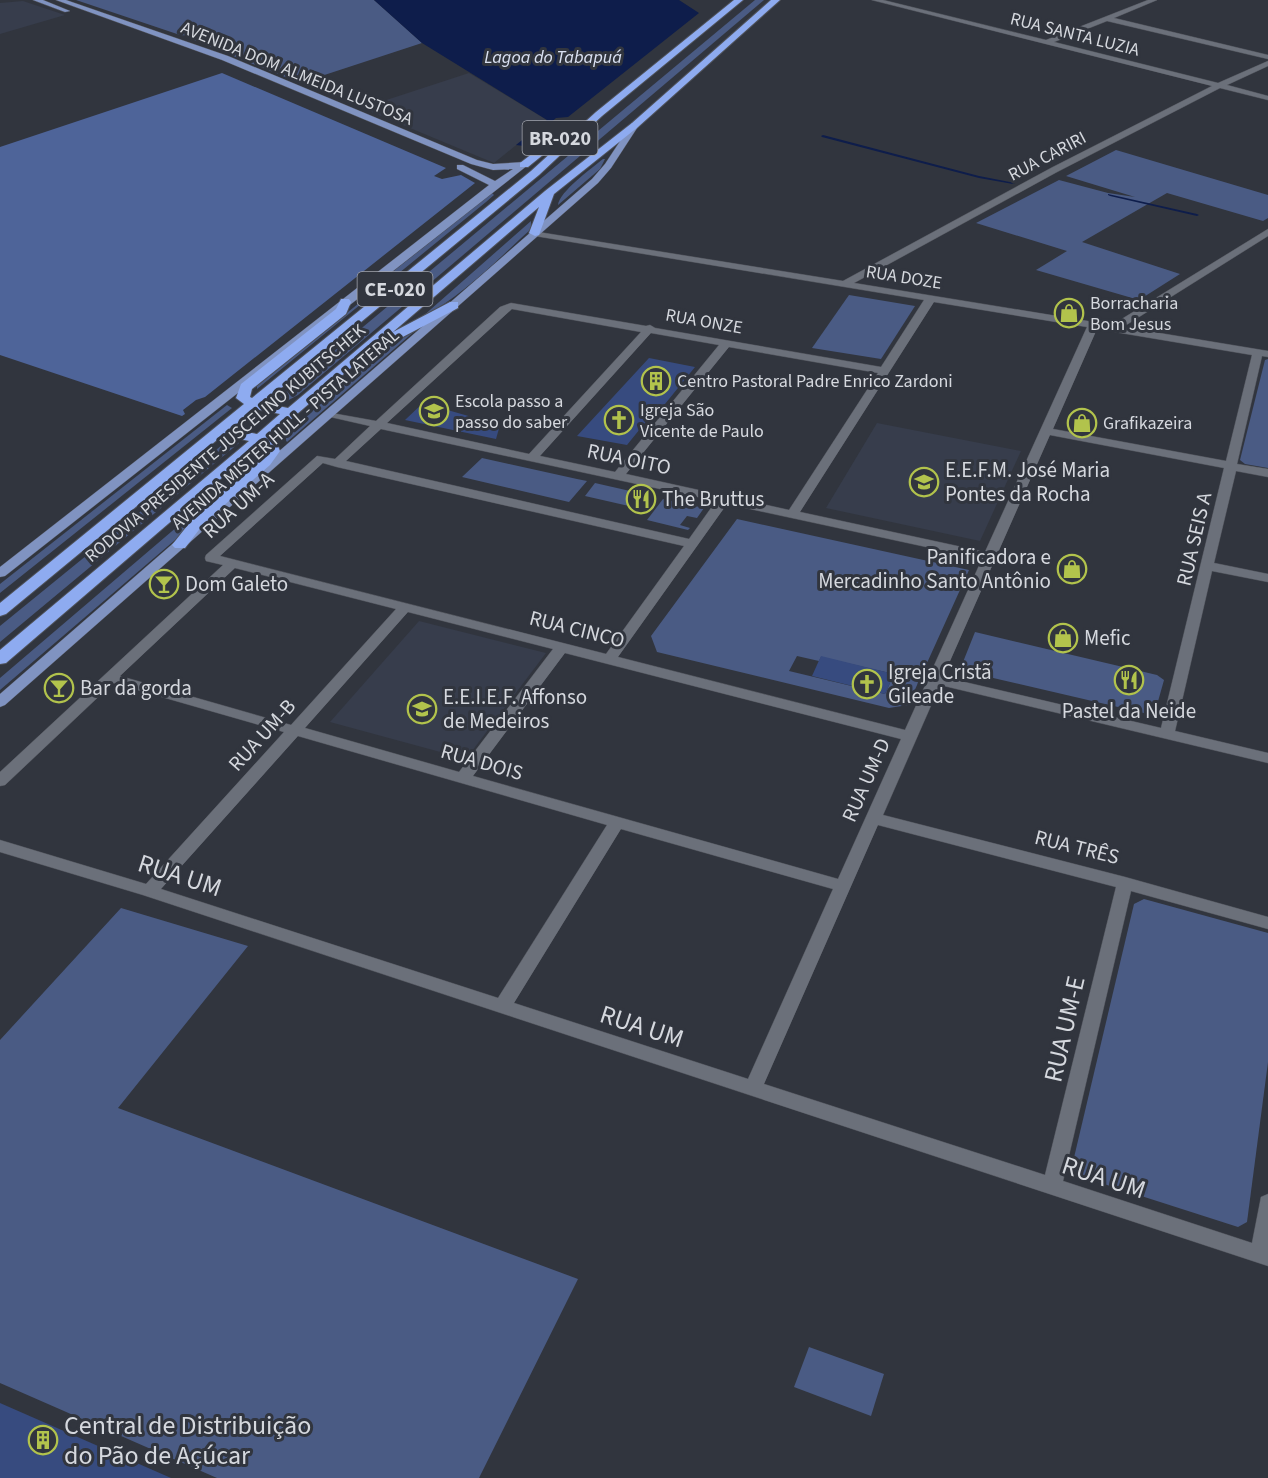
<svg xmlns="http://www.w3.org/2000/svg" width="1268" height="1478" font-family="'Source Sans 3',sans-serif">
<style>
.built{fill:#373d4c}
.green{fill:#4a5b84;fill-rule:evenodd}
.forest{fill:#4e6499}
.water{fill:#0e1d4b}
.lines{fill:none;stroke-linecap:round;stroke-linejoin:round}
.stream{fill:#0e1d4b;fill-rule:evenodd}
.building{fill:#374b7f}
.minor-casing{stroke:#4e5159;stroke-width:1}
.major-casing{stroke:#4e5159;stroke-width:1}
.highway-casing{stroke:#4e5159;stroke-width:2}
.minor{fill:#6b707a;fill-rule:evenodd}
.major{fill:#8093c1;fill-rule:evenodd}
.highway{fill:#8eabf0;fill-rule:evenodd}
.labels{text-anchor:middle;stroke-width:6;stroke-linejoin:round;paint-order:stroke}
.far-street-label{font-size:18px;fill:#d5d8de;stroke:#31353e}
.far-water-label{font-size:18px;font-style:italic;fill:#dbe2f3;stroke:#31353e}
.far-poi-label{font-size:18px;fill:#d5d8de;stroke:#31353e;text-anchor:start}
.shield{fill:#31353e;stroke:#a4a7ae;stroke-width:1.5}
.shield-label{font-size:20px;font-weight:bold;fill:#d5d8de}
.street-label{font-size:21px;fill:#d5d8de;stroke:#31353e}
.poi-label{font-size:21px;fill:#d5d8de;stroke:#31353e;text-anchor:start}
.near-street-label{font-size:26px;fill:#d5d8de;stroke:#31353e}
.near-poi-label{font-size:26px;fill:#d5d8de;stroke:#31353e;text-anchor:start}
</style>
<rect width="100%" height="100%" fill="#31353e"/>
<g class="built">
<path d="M23,1L65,15L0,34V3Z"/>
<path d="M469,73L547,120L494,163L362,108Z"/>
<path d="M877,423L1021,451L980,541L826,508Z"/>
<path d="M419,621L546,653L466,759L330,722Z"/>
</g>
<g class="green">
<path d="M76,0H374L422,43L300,83L189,38L192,36L180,35Z"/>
<path d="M755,0H764L298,395L287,401L278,402V399L291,387Z"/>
<path d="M1116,150L1268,195V218L1263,221L1167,193L1082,242L1180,274L1139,300L1036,270L1067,251L976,223L1059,180L1108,193L1135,197L1066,176Z"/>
<path d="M603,159H605L600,169L558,205C559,192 592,168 603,159Z"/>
<path d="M492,193L494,195L486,202L257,389V386L364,299L367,292Z"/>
<path d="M531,221V229C497,260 463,296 422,317Z"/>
<path d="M849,295L915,306L881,359L812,348Z"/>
<path d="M416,330L287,442L283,436L396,340Z"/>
<path d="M1268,359V468L1245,464L1240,460L1265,360Z"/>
<path d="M227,405L232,408L0,593V584Z"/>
<path d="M232,440L239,443L0,642V626L227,441Z"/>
<path d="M260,456L259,460L190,517L188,528L182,534L0,690V678Z"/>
<path d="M482,458L577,479L587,481L569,502L462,477Z"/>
<path d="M595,483L652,496L642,509L585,496Z"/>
<path d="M663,499L704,508L697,518L687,516L680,525L690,528L688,530L647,520Z"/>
<path d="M737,519L969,570L908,705L889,708L657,652L651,636ZM797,656L819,661L821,657L894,674L885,694L789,671Z"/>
<path d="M975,632L1157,675L1164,680L1155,712L1148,714L963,671L961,667Z"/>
<path d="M1144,899L1268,933V1062L1247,1222L1238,1227L1079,1176L1072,1166L1134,904Z"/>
<path d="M121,908L248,946L118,1108L578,1279L479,1478H217L0,1383V1040Z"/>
<path d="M809,1347L884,1374L871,1416L794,1387Z"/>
</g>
<path class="forest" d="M222,73L446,168L434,176L442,179L461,175L475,183L205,397L196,400L183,410L185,414L182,416L0,355V147Z"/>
<path class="water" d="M374,0H679L699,13L568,117L556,118L524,146L516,145L547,120L422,43Z"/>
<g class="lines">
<g class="stream">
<path d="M823,135L979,176L1015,183L1013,184L979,178L822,137L821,136Z"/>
<path d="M1108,194L1197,214L1199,215L1197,216L1110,196L1108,195Z"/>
</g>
</g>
<g class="building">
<path d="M649,358L695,367L652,420L648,419L627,445L577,436Z"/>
<path d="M423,403L500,425L496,439L405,420Z"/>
<path d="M821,656L894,674L885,694L812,676Z"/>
<path d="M0,1403L171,1478H0Z"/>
</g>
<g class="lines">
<g class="minor-casing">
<path id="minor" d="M872,0H883L1046,40L1148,0H1157L1114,18L1268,55V59L1107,21L1054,42L1218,83L1268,61V66L1227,85L1268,96V100L1220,88L1057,172L854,283L1112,325L1268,229V236L1123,327L1268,351V357L1262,356L1237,464L1268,469V477L1236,471L1214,563L1268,574V582L1212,571L1175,731L1268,753V763L940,685L883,815L1125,877L1268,917V929L1131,891L1063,1181L1252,1243L1261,1197L1268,1194V1266L143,895L0,852V840L146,884L284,732L113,683L5,785L0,786V772L223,565L206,561L205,558L206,555L317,456L335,459L370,426L326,416V412L376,421L500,307L511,303L646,326L650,325L655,328L881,367L924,300L535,236L530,233L532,231L843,281L1051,168L1212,86ZM934,302L1087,327L985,552L800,512ZM512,309L641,332L529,454L387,423ZM1097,329L1252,355L1226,461L1053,429ZM651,333L719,345L615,472L540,456ZM729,347L878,373L789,510L626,474ZM381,429L716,501L689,539L346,461ZM1050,435L1224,468L1161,728L943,677ZM323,463L337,467L684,546L606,654L220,556ZM727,504L982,559L905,730L618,657ZM235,568L396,609L291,725L120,676ZM408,612L553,649L459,772L305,728ZM565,653L901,739L838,879L473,776ZM298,736L607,825L498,998L161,889ZM878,825L1116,887L1045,1175L764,1084ZM621,829L833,889L748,1079L514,1003Z"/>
</g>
<g class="major-casing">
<g id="major">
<path d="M33,0H43L70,11L65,12Z"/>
<path d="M56,0H66L228,56L477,160L493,164L524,162L528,165L5,576L0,577V567L489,185L457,169V165H463L495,181L513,169L493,170L471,164L222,60Z"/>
<path d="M632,123L639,125L611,168L598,183L5,705L0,707V694L592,179L605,164Z"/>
</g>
</g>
<g class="highway-casing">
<g id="highway">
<path d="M734,0H743L602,116L539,175L263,403L288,408L545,191L632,123L771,0H780L638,127L554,194L539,235L535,236L529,233L539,207L393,332L450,302H458V308L397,340L393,341L387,337L269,438L277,444L280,451L270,465L205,522L185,548H175L172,545L195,516L260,459L265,449L260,445L6,663L0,664V650L249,441L223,435L6,614L0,616V603L244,404L236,398L241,384L336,309L341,299H349L351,302L346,314L252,389L250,397L252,398L531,171L596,112ZM255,409L280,414L257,434L231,429Z"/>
<path d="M545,144L554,146L528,167H520V163Z"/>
</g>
</g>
<use href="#minor" class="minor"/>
<use href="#major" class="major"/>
<use href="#highway" class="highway"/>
</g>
<defs>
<g id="shop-ring" transform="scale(1.5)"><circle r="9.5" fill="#31353e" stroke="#b2c34c" stroke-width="1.5"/><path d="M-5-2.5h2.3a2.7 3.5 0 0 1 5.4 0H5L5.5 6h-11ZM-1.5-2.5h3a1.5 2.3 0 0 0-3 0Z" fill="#b2c34c"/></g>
<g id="building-ring" transform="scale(1.5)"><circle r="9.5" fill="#31353e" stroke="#b2c34c" stroke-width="1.5"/><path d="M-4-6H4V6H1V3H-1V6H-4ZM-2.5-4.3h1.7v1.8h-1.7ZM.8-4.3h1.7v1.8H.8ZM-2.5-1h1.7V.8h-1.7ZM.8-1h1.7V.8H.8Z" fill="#b2c34c"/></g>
<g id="school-ring" transform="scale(1.5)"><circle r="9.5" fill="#31353e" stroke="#b2c34c" stroke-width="1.5"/><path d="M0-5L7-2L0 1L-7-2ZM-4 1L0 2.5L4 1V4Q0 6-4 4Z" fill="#b2c34c"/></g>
<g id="church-ring" transform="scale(1.5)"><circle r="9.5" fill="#31353e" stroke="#b2c34c" stroke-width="1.5"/><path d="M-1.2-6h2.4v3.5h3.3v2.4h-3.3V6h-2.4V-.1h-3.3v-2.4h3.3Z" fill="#b2c34c"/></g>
<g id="restaurant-ring" transform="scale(1.5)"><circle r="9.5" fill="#31353e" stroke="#b2c34c" stroke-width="1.5"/><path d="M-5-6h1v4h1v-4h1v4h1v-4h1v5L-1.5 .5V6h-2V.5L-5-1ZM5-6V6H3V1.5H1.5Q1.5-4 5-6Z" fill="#b2c34c"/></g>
<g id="bar-ring" transform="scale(1.5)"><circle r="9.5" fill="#31353e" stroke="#b2c34c" stroke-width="1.5"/><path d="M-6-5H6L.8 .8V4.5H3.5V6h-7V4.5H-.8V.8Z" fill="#b2c34c"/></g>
</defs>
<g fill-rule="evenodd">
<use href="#shop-ring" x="1069" y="313"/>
<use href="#building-ring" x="656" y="381"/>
<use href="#school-ring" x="434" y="411"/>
<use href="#church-ring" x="619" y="420"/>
<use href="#shop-ring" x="1082" y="423"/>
<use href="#school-ring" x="924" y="482"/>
<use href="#restaurant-ring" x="641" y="499"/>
<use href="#shop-ring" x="1072" y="569"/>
<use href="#bar-ring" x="164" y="584"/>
<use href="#shop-ring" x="1063" y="638"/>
<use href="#restaurant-ring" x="1129" y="680"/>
<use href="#church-ring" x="867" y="684"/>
<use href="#bar-ring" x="59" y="688"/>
<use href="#school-ring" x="422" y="709"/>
<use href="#building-ring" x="43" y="1440"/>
</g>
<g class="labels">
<g class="far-street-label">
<text transform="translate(1075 34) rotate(14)" y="6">RUA SANTA LUZIA</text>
<text transform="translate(297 73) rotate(22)" y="6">AVENIDA DOM ALMEIDA LUSTOSA</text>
<text transform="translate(1047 156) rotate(-28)" y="6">RUA CARIRI</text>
<text transform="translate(904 277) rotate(9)" y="6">RUA DOZE</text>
<text transform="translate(704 321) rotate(10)" y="6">RUA ONZE</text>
<text transform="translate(285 429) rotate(-41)" y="6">AVENIDA MISTER HULL - PISTA LATERAL</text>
<text transform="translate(225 443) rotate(-40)" y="6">RODOVIA PRESIDENTE JUSCELINO KUBITSCHEK</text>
</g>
<g class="far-water-label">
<text x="553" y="63">Lagoa do Tabapuá</text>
</g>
<g class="far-poi-label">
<text x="1090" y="309">Borracharia<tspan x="1090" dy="21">Bom Jesus</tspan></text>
<text x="677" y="387">Centro Pastoral Padre Enrico Zardoni</text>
<text x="455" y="407">Escola passo a<tspan x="455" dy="21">passo do saber</tspan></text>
<text x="640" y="416">Igreja São<tspan x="640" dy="21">Vicente de Paulo</tspan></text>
<text x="1103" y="429">Grafikazeira</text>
</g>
<g class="shield">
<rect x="522.5" y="121" width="75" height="34" rx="4.5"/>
<rect x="357.5" y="272" width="75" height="34" rx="4.5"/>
</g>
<g class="shield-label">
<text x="560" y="145">BR-020</text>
<text x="395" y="296">CE-020</text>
</g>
<g class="street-label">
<text transform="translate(629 459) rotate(12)" y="7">RUA OITO</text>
<text transform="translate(238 505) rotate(-42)" y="7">RUA UM-A</text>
<text transform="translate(1194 539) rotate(-77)" y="7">RUA SEIS A</text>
<text transform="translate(577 629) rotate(14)" y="7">RUA CINCO</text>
<text transform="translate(262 735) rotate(-48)" y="7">RUA UM-B</text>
<text transform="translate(482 762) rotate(16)" y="7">RUA DOIS</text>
<text transform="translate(866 780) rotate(-66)" y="7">RUA UM-D</text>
<text transform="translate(1077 847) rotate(14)" y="7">RUA TRÊS</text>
</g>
<g class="poi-label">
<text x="945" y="477">E.E.F.M. José Maria<tspan x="945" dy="24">Pontes da Rocha</tspan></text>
<text x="662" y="506">The Bruttus</text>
<text x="1051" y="564" text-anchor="end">Panificadora e<tspan x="1051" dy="24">Mercadinho Santo Antônio</tspan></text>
<text x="185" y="591">Dom Galeto</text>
<text x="1084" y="645">Mefic</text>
<text x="888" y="679">Igreja Cristã<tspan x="888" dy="24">Gileade</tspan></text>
<text x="80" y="695">Bar da gorda</text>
<text x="443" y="704">E.E.I.E.F. Affonso<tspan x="443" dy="24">de Medeiros</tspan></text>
<text x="1129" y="718" text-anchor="middle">Pastel da Neide</text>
</g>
<g class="near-street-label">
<text transform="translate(180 875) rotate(18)" y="9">RUA UM</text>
<text transform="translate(642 1026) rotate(18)" y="9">RUA UM</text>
<text transform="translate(1064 1029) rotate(-77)" y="9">RUA UM-E</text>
<text transform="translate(1104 1177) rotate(18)" y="9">RUA UM</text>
</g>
<g class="near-poi-label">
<text x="64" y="1434">Central de Distribuição<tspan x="64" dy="30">do Pão de Açúcar</tspan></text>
</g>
</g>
</svg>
